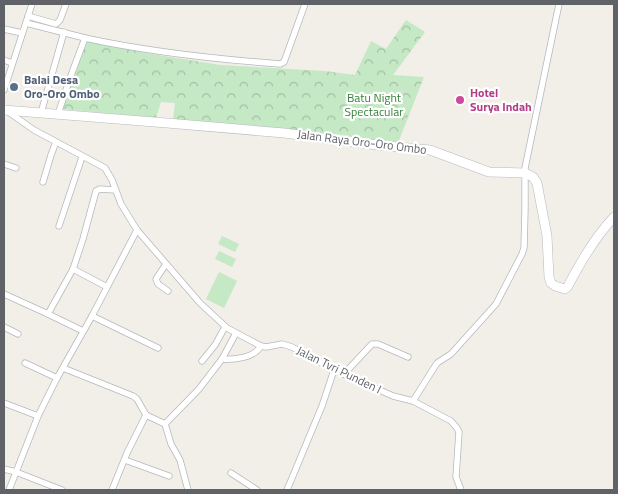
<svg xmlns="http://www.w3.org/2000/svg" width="618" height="494" font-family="'Titillium Web',sans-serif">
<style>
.park{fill:url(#park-crowns)}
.garden{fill:#c5e8c5}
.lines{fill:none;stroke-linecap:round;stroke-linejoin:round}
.street-casing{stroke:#b5b8bc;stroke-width:7}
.secondary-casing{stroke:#b6babf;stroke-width:10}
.street{stroke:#fff;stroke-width:5.5}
.secondary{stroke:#fff;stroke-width:9}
.service-dot{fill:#5c6f8a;stroke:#fff;stroke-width:2}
.hotel-dot{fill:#d1479c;stroke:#fff;stroke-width:2}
.labels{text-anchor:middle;stroke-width:4.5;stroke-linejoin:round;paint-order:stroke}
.service-label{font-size:12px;font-weight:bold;fill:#4e5e75;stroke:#fff;text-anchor:start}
.hotel-label{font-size:12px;font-weight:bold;fill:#b23c85;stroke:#fff;text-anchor:start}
.park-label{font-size:12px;fill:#348238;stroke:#fff}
.street-label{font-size:12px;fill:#5f6368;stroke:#fff}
</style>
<defs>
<pattern id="park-crowns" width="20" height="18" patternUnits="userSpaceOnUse" patternTransform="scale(1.25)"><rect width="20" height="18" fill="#c5e8c5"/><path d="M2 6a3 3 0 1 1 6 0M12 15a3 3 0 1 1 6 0" fill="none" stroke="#a3c0a4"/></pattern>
</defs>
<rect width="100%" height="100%" fill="#f1efe8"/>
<path class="park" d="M406,20L425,32L393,75L424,77L398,143L343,135L260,129L173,120L175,103L161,102L156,118L62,109L86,41L146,53L220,65L325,71L355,75L371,41L386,49Z"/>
<g class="garden">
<path d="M222,236L239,244L235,252L218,244Z"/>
<path d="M219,251L236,259L232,267L215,259Z"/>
<path d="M219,272L237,281L224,308L206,299Z"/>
</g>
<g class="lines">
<g class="street-casing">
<g id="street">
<path d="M28,16L56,24L60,20L66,4"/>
<path d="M26,23L85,38"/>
<path d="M4,29L22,33"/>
<path d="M4,60L12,63"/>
<path d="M4,90L32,4"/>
<path d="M7,111L34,130L105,168L112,180L121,204L137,230L200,303L227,328L261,346L266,347L282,344L292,347L334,370L393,396L413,401L451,421L457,428L459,432L456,477L461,490"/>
<path d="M41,113L64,32"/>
<path d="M58,114L70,78L85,38C149,52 214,59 280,64L284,62L305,4"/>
<path d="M4,164L16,168"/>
<path d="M43,182L51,155L56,142"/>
<path d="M59,226L82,157"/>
<path d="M166,264L156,279L158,284L168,291"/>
<path d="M73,269L107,287"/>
<path d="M4,294L48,314L83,331"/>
<path d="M48,314L73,269L83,239L96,191L100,189L115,190"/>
<path d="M92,316L158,348"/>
<path d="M4,327L18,334"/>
<path d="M222,359C234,360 254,358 261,346"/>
<path d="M202,361L215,345L225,327"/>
<path d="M25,363L57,378"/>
<path d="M63,368L133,396L137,399L146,415L165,424L171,444L180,460L188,490"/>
<path d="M344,374L372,344H378L408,357"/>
<path d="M413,401L437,363L451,354L496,304L522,254L524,248L525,210V168L559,4"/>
<path d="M4,403L38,416"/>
<path d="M165,424L199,389L222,359L236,333"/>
<path d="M125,460L169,476"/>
<path d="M4,469L16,472L62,490"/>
<path d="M231,473L257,490"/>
<path d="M9,490L38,416L57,378L92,316L137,230"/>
<path d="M112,490L127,453L146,415"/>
<path d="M287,490L322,406L334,370"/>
</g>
</g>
<g class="secondary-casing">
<path id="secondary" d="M4,110L167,123L284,133L377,145L430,150L489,172L525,173L533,177L537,183L547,236L549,277L551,283L555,286L565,289L568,286C581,261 595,237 614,217"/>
</g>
<use href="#street" class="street"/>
<use href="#secondary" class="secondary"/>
</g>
<circle class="service-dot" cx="14" cy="87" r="5"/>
<circle class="hotel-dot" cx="460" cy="100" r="5"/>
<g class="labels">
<g class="service-label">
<text x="24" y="84">Balai Desa<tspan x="24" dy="14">Oro-Oro Ombo</tspan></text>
</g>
<g class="hotel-label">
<text x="470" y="97">Hotel<tspan x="470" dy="14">Surya Indah</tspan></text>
</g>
<g class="park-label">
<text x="374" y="102">Batu Night<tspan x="374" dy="14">Spectacular</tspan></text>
</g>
<g class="street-label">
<text transform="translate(362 142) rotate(7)" y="4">Jalan Raya Oro-Oro Ombo</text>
<text transform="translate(339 370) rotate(26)" y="4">Jalan Tvri Punden I</text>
</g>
</g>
<rect width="618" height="494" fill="none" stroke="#5f6368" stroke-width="10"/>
</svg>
